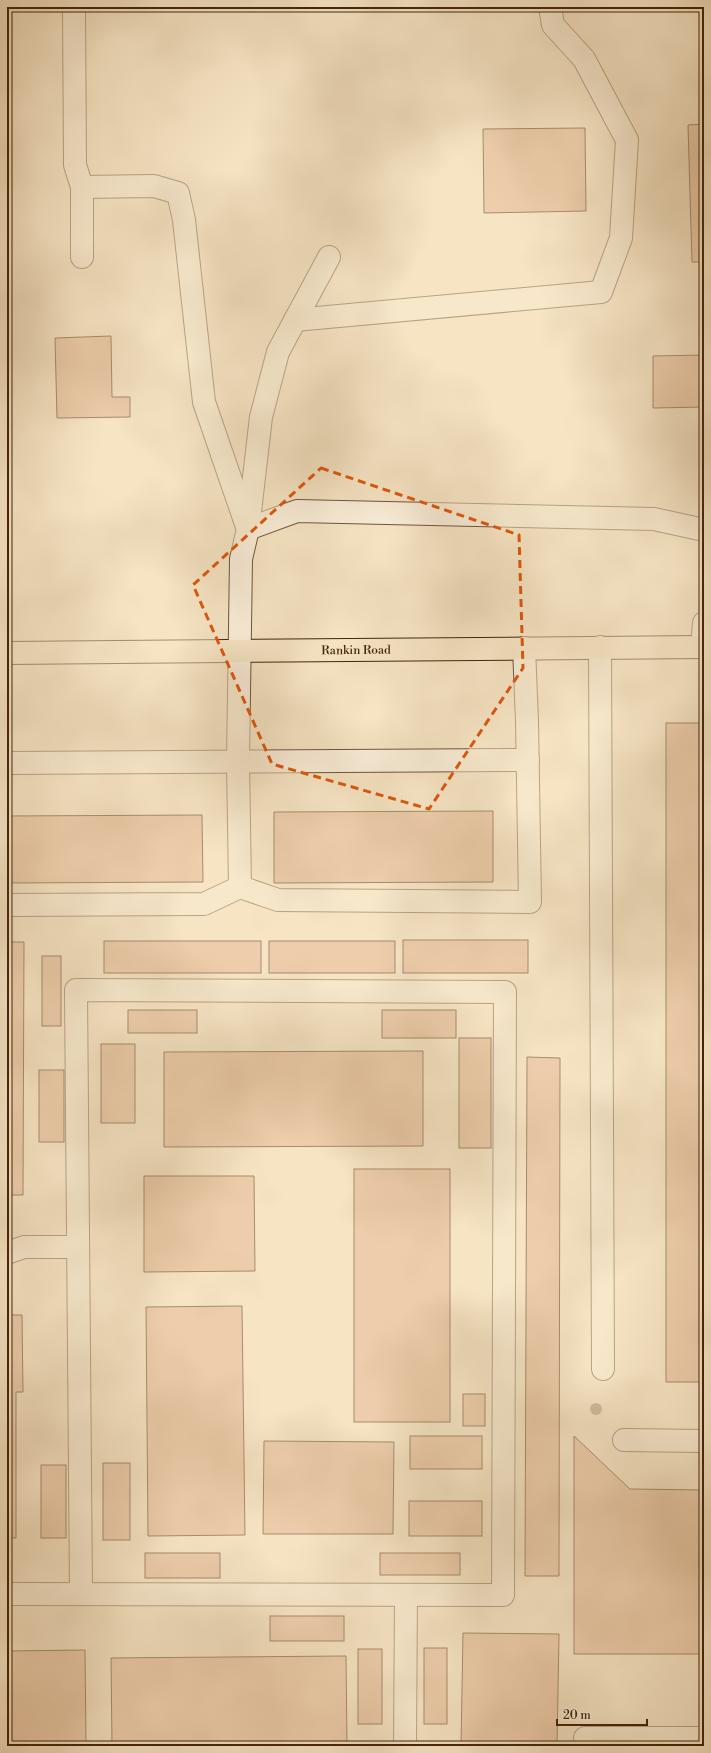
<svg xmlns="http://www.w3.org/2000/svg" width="711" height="1753" font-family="'Libre Bodoni',serif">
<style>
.building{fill:#e3b28e;stroke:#43250b}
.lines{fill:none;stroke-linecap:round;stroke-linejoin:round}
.minor-casing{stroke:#705539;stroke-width:24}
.major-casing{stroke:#43250b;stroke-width:24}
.minor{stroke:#f9edd8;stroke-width:22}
.major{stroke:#f6e4c3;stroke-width:22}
.tree{fill:#a49171}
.marked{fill:none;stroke:#e0560c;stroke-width:3;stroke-dasharray:8 5;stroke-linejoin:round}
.labels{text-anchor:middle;stroke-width:4;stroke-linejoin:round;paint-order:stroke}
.street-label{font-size:12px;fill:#43250b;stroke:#f9edd8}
</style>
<rect width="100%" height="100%" fill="#f6e4c3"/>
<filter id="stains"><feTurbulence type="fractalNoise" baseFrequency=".005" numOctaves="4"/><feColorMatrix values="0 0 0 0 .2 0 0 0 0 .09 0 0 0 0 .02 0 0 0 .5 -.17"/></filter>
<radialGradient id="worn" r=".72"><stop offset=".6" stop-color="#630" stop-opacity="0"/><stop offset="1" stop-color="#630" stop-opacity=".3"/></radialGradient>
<g class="building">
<path d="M704,124V262H692L688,125Z"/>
<path d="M585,128L586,211L484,213L483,129Z"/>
<path d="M111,336L112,397H130V417L57,418L55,338Z"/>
<path d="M704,355V407L653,408V356Z"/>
<rect x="666" y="723" width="38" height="659"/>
<path d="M493,811V882L274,883V812Z"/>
<path d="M202,815L203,882L7,883V816Z"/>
<rect x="403" y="940" width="125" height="33"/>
<rect x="104" y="941" width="157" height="32"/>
<rect x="269" y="941" width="126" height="32"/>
<path d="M7,942H24L23,1195H7Z"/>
<rect x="42" y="956" width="19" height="70"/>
<rect x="128" y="1010" width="69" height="23"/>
<rect x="382" y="1010" width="74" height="28"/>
<rect x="459" y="1038" width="32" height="110"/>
<rect x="101" y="1044" width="34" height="79"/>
<path d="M423,1051V1146L164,1147V1052Z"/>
<path d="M527,1057L560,1058L559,1576H525Z"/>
<rect x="39" y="1070" width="25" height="72"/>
<rect x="354" y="1169" width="96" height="253"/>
<path d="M144,1176H254L255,1271L144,1272Z"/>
<path d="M242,1306L245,1535L148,1536L146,1307Z"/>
<path d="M7,1315H22L23,1392H16V1538H7Z"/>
<rect x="463" y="1394" width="22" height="32"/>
<rect x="410" y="1436" width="72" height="33"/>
<path d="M574,1436L630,1489L704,1490V1654H574Z"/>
<path d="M264,1441L394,1442L393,1534H263Z"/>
<rect x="103" y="1463" width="27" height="77"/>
<rect x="41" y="1465" width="25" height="73"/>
<rect x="409" y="1501" width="73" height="35"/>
<rect x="145" y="1553" width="75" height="25"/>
<rect x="380" y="1553" width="80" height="22"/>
<rect x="270" y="1616" width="74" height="25"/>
<path d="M463,1633L559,1634L557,1746H461Z"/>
<rect x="424" y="1648" width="23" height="76"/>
<rect x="358" y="1649" width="24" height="75"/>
<path d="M85,1650L86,1746H7V1651Z"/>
<path d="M346,1656L347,1746H112L111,1658Z"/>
</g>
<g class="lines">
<g class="minor-casing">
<g id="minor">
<path d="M74,7L75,165L82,187V257"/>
<path d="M82,187L154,186L178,193L184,220L204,402L246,524"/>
<path d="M295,320L601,292L621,238L627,140L584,59L553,25L550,7"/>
<path d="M248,529L297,511L654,519L704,530"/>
<path d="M600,647L603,1369"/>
<path d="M702,647L704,623"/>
<path d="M7,763L528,760"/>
<path d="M240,887L278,900L530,902L527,721L524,648"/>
<path d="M7,905L204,904L240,887L238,761L241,559L248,529L261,417L278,352L329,257"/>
<path d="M7,1253L24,1247H78"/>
<path d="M624,1440L704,1441"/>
<path d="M7,1594L503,1595L505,992L76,990L81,1594"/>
<path d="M585,1738H704"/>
<path d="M405,1746L406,1595"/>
</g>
</g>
<g class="major-casing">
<g id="major">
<path id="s1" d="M7,653L704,647"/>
</g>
</g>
<use href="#minor" class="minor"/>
<use href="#major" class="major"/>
</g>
<circle class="tree" cx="596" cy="1409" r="6"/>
<path d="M0 0H711V1753H0ZM321,468L519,535L523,668L429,809L272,764L193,585Z" fill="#f6e4c3" fill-opacity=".55" fill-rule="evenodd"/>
<path class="marked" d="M321,468L519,535L523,668L429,809L272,764L193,585Z"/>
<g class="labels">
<g class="street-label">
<text dy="4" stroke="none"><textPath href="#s1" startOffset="349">Rankin Road</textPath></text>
</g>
</g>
<rect width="711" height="1753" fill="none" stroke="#f6e4c3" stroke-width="24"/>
<rect x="8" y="8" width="695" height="1737" fill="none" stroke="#43250b" stroke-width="2"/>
<rect x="12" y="12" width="687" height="1729" fill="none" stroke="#43250b"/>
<path d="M557 1719v6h90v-6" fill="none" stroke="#43250b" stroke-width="2"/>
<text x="563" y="1719" font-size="12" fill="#43250b" stroke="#f9edd8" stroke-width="3" paint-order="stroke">20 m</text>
<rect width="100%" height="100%" filter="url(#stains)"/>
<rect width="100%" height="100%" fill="url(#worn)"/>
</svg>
